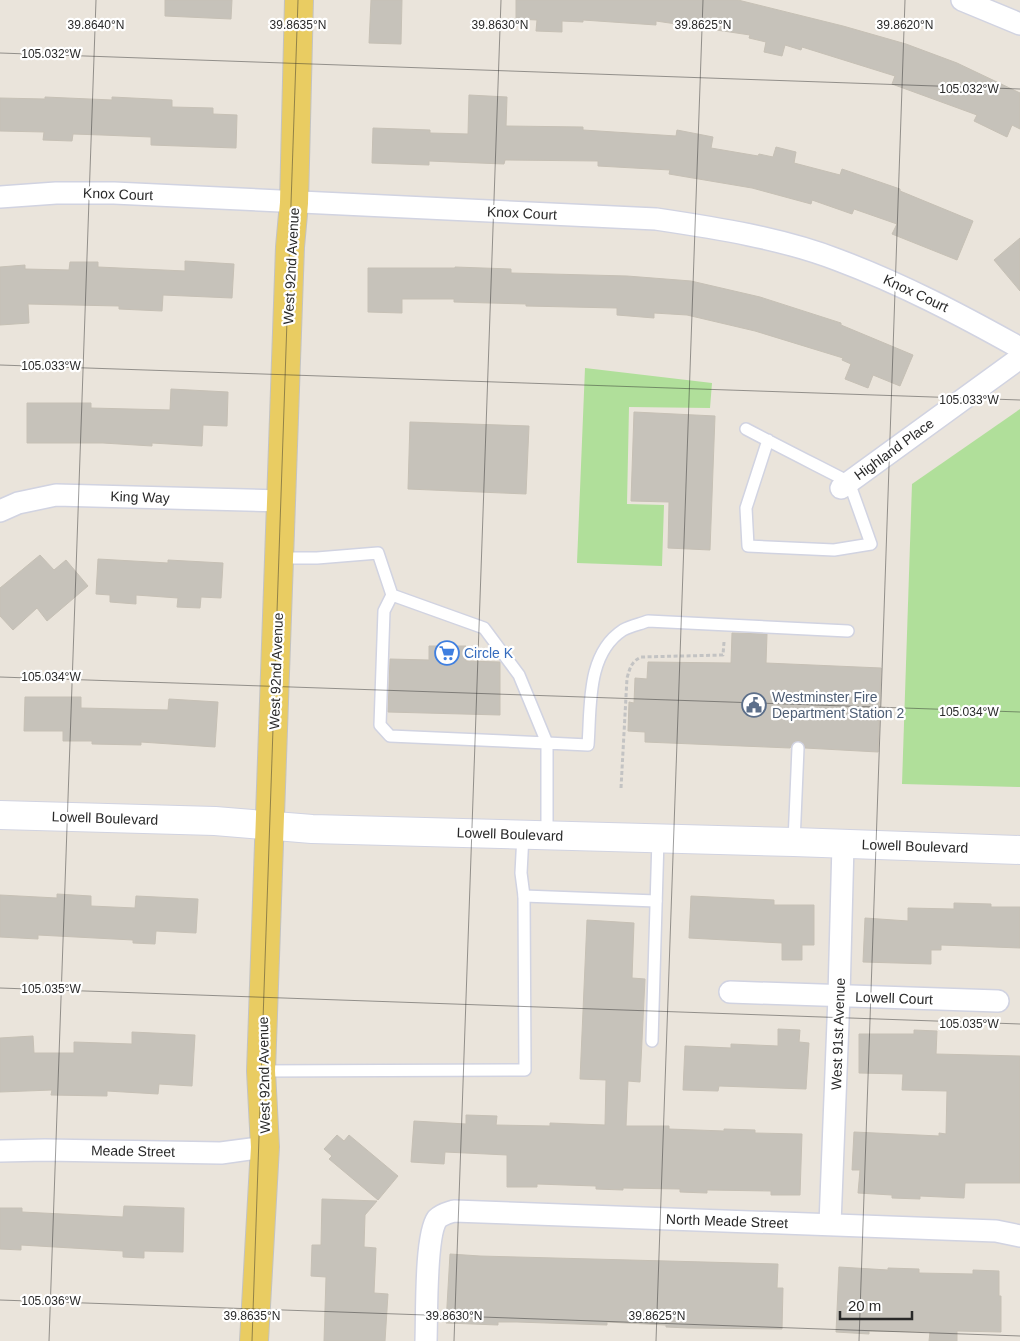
<svg xmlns="http://www.w3.org/2000/svg" width="1020" height="1341" font-family="Arial,sans-serif">
<style>
.green{fill:#b0df9a}
.building{fill:#c6c2ba;stroke:#c6c0b5}
.lines{fill:none;stroke-linecap:round;stroke-linejoin:round}
.service-casing{stroke:#d1d3e1;stroke-width:14}
.minor-casing{stroke:#d1d3e1;stroke-width:24}
.tertiary-casing{stroke:#d1d3e1;stroke-width:30}
.primary-casing{stroke:#c3c3c3;stroke-width:30}
.path{stroke:#c3c3c3;stroke-width:3;stroke-dasharray:4 2.5;stroke-linecap:butt}
.service{stroke:#fff;stroke-width:11}
.minor{stroke:#fff;stroke-width:21}
.tertiary{stroke:#fff;stroke-width:28}
.primary{stroke:#e9cc62;stroke-width:28}
.ticks{fill:none;stroke:#292929;stroke-width:1;stroke-opacity:0.45}
.labels{text-anchor:middle;stroke-width:4.5;stroke-linejoin:round;paint-order:stroke}
.street-label{font-size:14px;fill:#292929;stroke:#fff}
.shop-label{font-size:14px;fill:#366cbe;stroke:#fff;text-anchor:start}
.service-label{font-size:14px;fill:#4e5e75;stroke:#fff;text-anchor:start}
.ticks-label{font-size:12px;text-anchor:middle;fill:#292929;stroke:#fff;stroke-width:4.5;stroke-linejoin:round;paint-order:stroke}
</style>
<rect width="100%" height="100%" fill="#eae4db"/>
<g class="green">
<path d="M585,368L712,383L710,408L629,407L627,504L664,505L662,566L577,563Z"/>
<path d="M1020,409V787L902,784L912,484Z"/>
</g>
<g class="building">
<path d="M165,0H232L231,19L165,16Z"/>
<path d="M371,0H402L401,44L369,43Z"/>
<path d="M516,0H738L843,26L906,44L957,63L1020,93V129L1012,125L1007,137L974,121L977,115L892,84L895,76L802,47L801,50L785,45L782,56L764,52L766,42L749,38L750,35L656,21V25L583,20V22L562,21V32L536,31L537,20L516,19Z"/>
<path d="M469,95L507,97L506,126L583,127V130L676,136L677,130L713,137L711,148L758,156L759,154L773,157L776,147L796,152L794,163L840,175L842,169L900,189V191L973,221L957,260L892,234L897,224L854,209L852,214L812,200L811,204L752,188L669,174L670,170L598,166V161L505,160L504,164L429,161V165L372,163L373,128L430,130V133L468,134Z"/>
<path d="M45,97L112,100V97L172,100V107L213,108V114L237,115L236,148L151,145V137L102,135L73,134L72,141L43,140L44,132L0,131V98L45,99Z"/>
<path d="M1020,238V291L994,260Z"/>
<path d="M185,261L234,264L232,298L163,295L162,311L119,309V306L28,304L29,323L0,325V267L25,265V269L69,270L70,262H98V267L185,271Z"/>
<path d="M455,267L511,269V273L627,276L691,281L760,297L841,323V325L913,355L900,386L873,375L868,388L845,379L851,364L842,360L843,358L755,331L687,315L654,313V318L617,315V308L526,306V304L454,302V299H402V313L368,312V268H455Z"/>
<path d="M171,389L228,392L227,426L203,425L202,446L152,443V446L103,443H27V403H91V408L170,410Z"/>
<path d="M634,412L715,416L710,550L668,548L669,502L631,501Z"/>
<path d="M410,422L529,426L526,494L408,489Z"/>
<path d="M40,555L54,570L66,560L88,586L47,621L37,608L13,630L0,616V588Z"/>
<path d="M98,559L168,563V560L223,563L221,598L201,597L200,608L177,607L178,598L136,595V604L110,602V595L96,594Z"/>
<path d="M732,633L767,634L766,663L881,668L878,752L805,748L804,744L799,741L794,742L790,748L645,742V732L628,731L629,702L634,703L635,678L647,679L648,662L731,663Z"/>
<path d="M429,646H466V661L500,662V715L388,712L390,659L429,660Z"/>
<path d="M25,697H81V708L168,710L169,699L218,702L215,747L141,742V745L92,744V741H63V731H24Z"/>
<path d="M57,894L91,896V906L135,908L136,896L198,899L196,933L156,931L155,944L133,943V940L38,935V939L0,937V895L57,898Z"/>
<path d="M691,896L774,900V905H814V945H802V960H782V943L689,938Z"/>
<path d="M954,903L991,904V907H1020V948L941,945V950H931V964L863,962L865,918L908,921V908L954,909Z"/>
<path d="M587,920L634,923L632,978L645,979L640,1082L628,1081L626,1126H669V1129L724,1131V1129L755,1130V1133L802,1134L800,1195H771V1191L707,1190V1193L680,1192V1189L623,1188V1190L596,1189V1186L537,1184V1187H507V1155L445,1152L444,1164L411,1162L414,1121L466,1124V1115L497,1116L496,1125L550,1126V1123L605,1125L606,1080L580,1079Z"/>
<path d="M778,1029L800,1030L799,1042L809,1043L806,1089L719,1086L718,1091L683,1090L685,1046L731,1048V1044L778,1046Z"/>
<path d="M914,1030L937,1031L936,1054L1020,1056V1183H965L964,1198L920,1196V1199L892,1198V1195L858,1193L860,1170H852L854,1132L939,1136V1133L946,1134L947,1091L902,1090L903,1074L859,1073V1034H914Z"/>
<path d="M132,1032L195,1035L192,1086L159,1084L158,1094L107,1091V1096L51,1095L52,1090L0,1092V1038L33,1036L34,1053H74V1042L132,1044Z"/>
<path d="M337,1135L344,1141L349,1135L398,1176L378,1200L329,1159L332,1156L324,1149Z"/>
<path d="M322,1199L377,1201L365,1215L364,1247L376,1248L374,1293L388,1294L385,1341H324L326,1277L311,1276L312,1245H321Z"/>
<path d="M124,1206L184,1208L183,1252L144,1251V1258L123,1257V1251L21,1245V1250L0,1249V1208H22V1212L123,1217Z"/>
<path d="M450,1254L480,1256L778,1264L777,1288H783L782,1329L689,1328L666,1327V1325L607,1322V1325L517,1322H498V1325L446,1323Z"/>
<path d="M839,1267L888,1270V1268L919,1269V1273L973,1274V1270L999,1271V1296H1001V1332L957,1331V1341H929L930,1332L869,1331V1334L836,1332Z"/>
</g>
<g class="lines">
<g class="service-casing">
<g id="service">
<path d="M746,429C780,447 814,464 849,482L871,544L834,550L748,546L746,508L768,440"/>
<path d="M279,558H317L378,553L392,595L484,628L519,675L547,743L390,736L380,725L384,611L392,595"/>
<path d="M547,836V743L588,745C591,707 586,654 623,630C630,626 640,624 648,621L848,631"/>
<path d="M794,842L798,748"/>
<path d="M524,896L656,901"/>
<path d="M652,1041L658,839"/>
<path d="M261,1071L525,1070L524,896L521,873L523,835"/>
</g>
</g>
<g class="minor-casing">
<g id="minor">
<path d="M962,0L1020,24"/>
<path d="M0,197L56,193H114L656,219C716,228 781,238 838,260C902,284 961,315 1020,348"/>
<path d="M841,488L1020,358"/>
<path d="M0,511L18,503L56,495L282,501"/>
<path d="M730,992L998,1001"/>
<path d="M0,1151L45,1150L221,1153L265,1147"/>
<path d="M830,1224L839,996L843,844"/>
<path d="M426,1341C427,1317 425,1236 437,1219C442,1214 448,1213 454,1211L996,1231L1020,1236"/>
</g>
</g>
<g class="tertiary-casing">
<path id="tertiary" d="M0,815L215,821L312,829L794,842L1020,850"/>
</g>
<g class="primary-casing">
<path id="primary" d="M254,1341L265,1147L261,1071L290,247L294,203L299,0"/>
</g>
<path class="path" d="M621,788L627,678C630,668 631,662 641,657L723,655L724,642"/>
<use href="#service" class="service"/>
<use href="#minor" class="minor"/>
<use href="#tertiary" class="tertiary"/>
<use href="#primary" class="primary"/>
</g>
<path class="ticks" d="M0,53L1020,89M0,365L1020,400M0,677L1020,712M0,988L1020,1024M0,1300L1020,1336M49,1341L96,0M252,1341L298,0M454,1341L501,0M656,1341L703,0M859,1341L905,0"/>
<defs>
<g id="supermarket-ring" transform="scale(1.25)"><circle r="9.5" fill="#fff" stroke="#3f7fe0" stroke-width="1.5"/><path d="M-6-5.5h2.5l.6 2H6L4.5 2H-2.5L-4.4-4H-6ZM-1.5 3.2a1.3 1.3 0 1 0 .1 0ZM3 3.2a1.3 1.3 0 1 0 .1 0Z" fill="#3f7fe0"/></g>
<g id="civic-ring" transform="scale(1.25)"><circle r="9.5" fill="#fff" stroke="#5c6f8a" stroke-width="1.5"/><path d="M-.6-6.5H3V-4.5H.6V-3L4-1V1h2V6H-6V1h2V-1L-.6-3ZM-1.2 2.5V6h2.4V2.5Z" fill="#5c6f8a"/></g>
</defs>
<g fill-rule="evenodd">
<use href="#supermarket-ring" x="447" y="653"/>
<use href="#civic-ring" x="754" y="705"/>
</g>
<g class="labels">
<g class="street-label">
<text transform="translate(118 194) rotate(2)" y="5">Knox Court</text>
<text transform="translate(522 213) rotate(3)" y="5">Knox Court</text>
<text transform="translate(291 266) rotate(-87)" y="5">West 92nd Avenue</text>
<text transform="translate(916 293) rotate(25)" y="5">Knox Court</text>
<text transform="translate(894 449) rotate(-36)" y="5">Highland Place</text>
<text transform="translate(140 497) rotate(2)" y="5">King Way</text>
<text transform="translate(276 671) rotate(-88)" y="5">West 92nd Avenue</text>
<text transform="translate(105 818) rotate(2)" y="5">Lowell Boulevard</text>
<text transform="translate(510 834) rotate(2)" y="5">Lowell Boulevard</text>
<text transform="translate(915 846) rotate(2)" y="5">Lowell Boulevard</text>
<text transform="translate(894 998) rotate(2)" y="5">Lowell Court</text>
<text transform="translate(838 1034) rotate(-88)" y="5">West 91st Avenue</text>
<text transform="translate(264 1075) rotate(-91)" y="5">West 92nd Avenue</text>
<text transform="translate(133 1151) rotate(1)" y="5">Meade Street</text>
<text transform="translate(727 1221) rotate(2)" y="5">North Meade Street</text>
</g>
<g class="shop-label">
<text x="464" y="658">Circle K</text>
</g>
<g class="service-label">
<text x="772" y="702">Westminster Fire<tspan x="772" dy="16">Department Station 2</tspan></text>
</g>
</g>
<g class="ticks-label">
<text x="96" y="29">39.8640°N</text>
<text x="298" y="29">39.8635°N</text>
<text x="500" y="29">39.8630°N</text>
<text x="703" y="29">39.8625°N</text>
<text x="905" y="29">39.8620°N</text>
<text x="51" y="58">105.032°W</text>
<text x="969" y="93">105.032°W</text>
<text x="51" y="370">105.033°W</text>
<text x="969" y="404">105.033°W</text>
<text x="51" y="681">105.034°W</text>
<text x="969" y="716">105.034°W</text>
<text x="51" y="993">105.035°W</text>
<text x="969" y="1028">105.035°W</text>
<text x="51" y="1305">105.036°W</text>
<text x="252" y="1320">39.8635°N</text>
<text x="454" y="1320">39.8630°N</text>
<text x="657" y="1320">39.8625°N</text>
</g>
<path d="M840 1311v8h72v-8" fill="none" stroke="#292929" stroke-width="2.5"/>
<text x="848" y="1311" font-size="15" fill="#292929" stroke="#ffffff" stroke-width="4" paint-order="stroke">20 m</text>
</svg>
